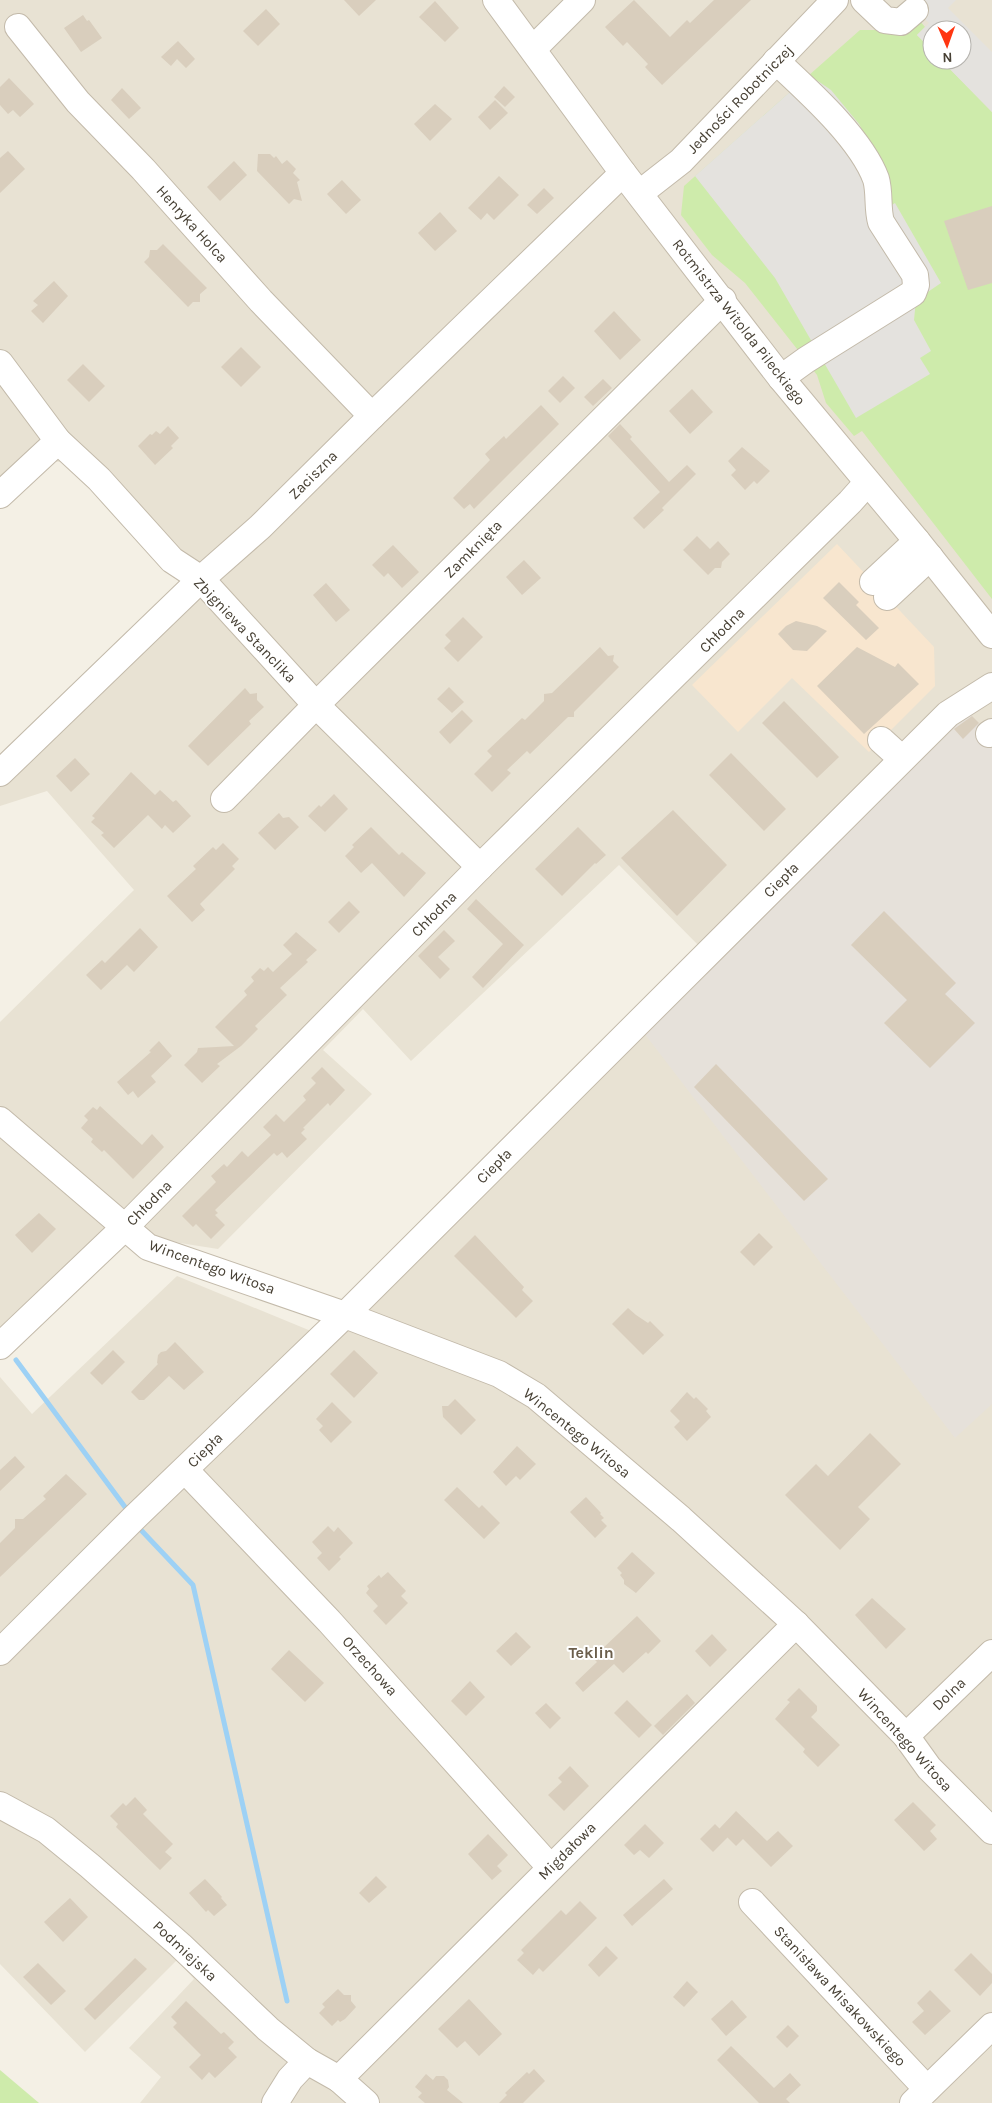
<svg xmlns="http://www.w3.org/2000/svg" width="992" height="2103" font-family="Karla,sans-serif">
<style>
.residential{fill:#e8e2d3;fill-rule:evenodd}
.commercial{fill:#f8e6cf}
.industrial{fill:#e6e1da}
.green{fill:#ceebab}
.parking{fill:#e4e2de}
.lines{fill:none;stroke-linecap:round;stroke-linejoin:round}
.stream{stroke:#9dd1f5;stroke-width:5}
.building{fill:#d9cebd}
.minor-casing{stroke:#c3baaa;stroke-width:28}
.minor{stroke:#fff;stroke-width:26}
.labels{text-anchor:middle;stroke-width:4;stroke-linejoin:round;paint-order:stroke}
.street-label{font-size:15px;fill:#474034;stroke:#fff}
.neighbourhood-label{font-size:16px;font-weight:bold;fill:#6b5e4b;stroke:#fff}
</style>
<rect width="100%" height="100%" fill="#f4f0e5"/>
<path class="residential" d="M0,0H992V2103H140L161,2077L129,2048L194,1979L177,1960L85,2052L0,1964V1377L32,1414L177,1276L311,1331L702,949L619,865L411,1061L363,1009L323,1050L372,1094L218,1249L129,1235L0,1358V1022L134,890L47,791L0,806V767L185,580L80,463L41,461L0,503ZM932,30H962V60H932Z"/>
<path class="commercial" d="M837,544L934,647L935,686L869,752L792,678L738,732L692,685Z"/>
<path class="industrial" d="M969,713L992,738V1404L955,1438L644,1033Z"/>
<g class="green">
<path d="M920,21L925,27L917,35L932,50V60H941L992,112V599L862,431L854,436L826,403L817,375L801,354L745,283L712,255L681,215L684,186L860,30H910Z"/>
<path d="M0,2070L39,2103H0Z"/>
</g>
<g class="parking">
<path d="M919,0H956L948,8L992,52V112L941,60H962V30H932V50L917,35L929,23L912,7Z"/>
<path d="M809,75L831,90L859,124L879,161L884,210L895,203L941,283L916,300L914,320L931,351L920,358L930,374L856,418L775,278L695,176Z"/>
</g>
<g class="lines">
<g class="stream">
<path d="M16,1360L125,1507"/>
<path d="M141,1530L193,1585L287,2001"/>
</g>
</g>
<g class="building">
<path d="M344,0H376L359,16Z"/>
<path d="M634,0L670,37L687,20L690,23L714,0H751L662,85L645,67L648,64L627,42L623,46L605,27Z"/>
<path d="M435,1L459,28L445,42L419,17Z"/>
<path d="M266,9L280,24L258,46L243,31Z"/>
<path d="M83,15L87,21L89,20L102,38L81,52L64,28Z"/>
<path d="M178,41L195,59L186,68L177,59L171,66L161,57Z"/>
<path d="M9,78L34,104L20,117L13,110L8,114L0,105V87Z"/>
<path d="M504,86L515,97L505,107L494,97Z"/>
<path d="M122,88L141,108L129,119L111,100Z"/>
<path d="M495,100L508,113L490,130L478,117Z"/>
<path d="M435,104L452,119L430,141L414,124Z"/>
<path d="M8,151L25,169L0,193V158Z"/>
<path d="M258,154H270L274,158L276,156L282,164L287,160L296,169L293,173L300,180L297,182L302,201L294,199L289,204L257,171Z"/>
<path d="M234,161L247,175L220,201L207,187Z"/>
<path d="M499,176L519,195L494,220L487,213L481,220L468,208Z"/>
<path d="M342,180L361,200L346,214L327,194Z"/>
<path d="M544,188L554,198L537,214L527,205Z"/>
<path d="M992,206V283L968,290L944,221Z"/>
<path d="M440,212L457,231L435,251L418,233Z"/>
<path d="M163,244L207,288L200,294V302H193L188,307L144,262L149,257L150,250H157Z"/>
<path d="M54,281L68,296L43,323L31,311L38,305L33,301Z"/>
<path d="M614,311L641,340L620,360L594,331Z"/>
<path d="M241,347L261,367L241,387L221,367Z"/>
<path d="M83,364L105,386L89,402L67,380Z"/>
<path d="M563,376L575,388L560,403L548,391Z"/>
<path d="M603,379L612,388L593,406L584,397Z"/>
<path d="M692,389L713,412L690,434L669,411Z"/>
<path d="M541,405L559,424L474,509L470,504L464,509L453,498L490,460L485,454L504,436L506,439Z"/>
<path d="M620,424L632,437L630,439L669,482L687,465L696,474L662,508L664,510L644,529L633,518L660,492L608,436Z"/>
<path d="M168,426L179,438L171,446L173,448L155,465L138,446L150,434L152,435L156,431L160,434Z"/>
<path d="M742,447L770,471L757,484L754,481L745,490L731,475L736,470L728,461Z"/>
<path d="M697,536L710,549L718,541L730,554L722,562L721,568H715L708,575L683,550Z"/>
<path d="M393,545L419,572L402,588L388,573L384,577L372,565Z"/>
<path d="M524,560L541,578L522,595L506,577Z"/>
<path d="M839,582L859,602L856,605L879,628L866,640L823,598Z"/>
<path d="M326,583L350,610L336,622L313,595Z"/>
<path d="M463,617L483,637L458,662L444,648L451,641L445,635Z"/>
<path d="M796,621L817,626L827,631L807,651L793,650L778,634L786,626Z"/>
<path d="M600,647L608,656L614,655L613,661L619,667L574,712V717H568L530,754L527,751L507,770L511,773L492,792L474,774L492,756L487,751L522,718L525,720L544,701V694L552,693Z"/>
<path d="M857,647L895,667L898,663L919,684L864,734L817,686Z"/>
<path d="M449,687L464,702L452,713L437,699Z"/>
<path d="M245,688L250,694L257,693V700L264,707L249,721L251,724L208,766L188,746Z"/>
<path d="M784,701L839,757L817,778L762,723Z"/>
<path d="M462,710L473,721L450,744L439,732Z"/>
<path d="M972,716L979,723L963,739L954,729Z"/>
<path d="M731,753L786,809L764,831L709,775Z"/>
<path d="M75,758L90,774L71,792L56,776Z"/>
<path d="M131,772L155,795L160,790L173,802L176,800L191,816L173,833L165,825L162,829L148,815L114,848L101,835L104,833L91,822L95,818L92,816Z"/>
<path d="M334,794L348,809L325,832L308,816L319,805L321,807Z"/>
<path d="M673,810L727,865L677,916L621,858Z"/>
<path d="M279,813L283,818L289,817L299,827L275,850L258,833Z"/>
<path d="M371,827L399,855L402,852L426,873L404,897L372,863L361,873L345,856L354,847L352,845Z"/>
<path d="M578,827L606,855L596,864L595,863L562,896L535,869Z"/>
<path d="M223,843L239,859L232,866L235,869L200,904L205,910L192,922L167,896L196,869L193,866L213,847L216,850Z"/>
<path d="M476,899L524,945L483,988L472,977L503,944L467,909Z"/>
<path d="M349,901L360,912L339,933L328,922Z"/>
<path d="M884,911L956,983L945,994L975,1023L930,1068L884,1023L907,1000L851,945Z"/>
<path d="M140,928L158,947L134,972L127,965L101,990L86,975L102,960L105,963Z"/>
<path d="M444,930L455,941L438,957L450,969L440,979L418,956Z"/>
<path d="M296,932L317,950L306,960L308,962L280,988L287,995L255,1026L258,1029L241,1046L217,1064L220,1066L202,1083L184,1065L197,1052L198,1048L234,1046L215,1027L247,995L244,991L254,981L251,977L260,968L264,971L268,967L273,972L292,954L283,945Z"/>
<path d="M159,1041L172,1056L151,1076L156,1082L138,1098L133,1091L128,1095L117,1082L151,1052L149,1051Z"/>
<path d="M716,1064L828,1179L804,1201L694,1087Z"/>
<path d="M322,1067L345,1090L330,1106L328,1103L303,1128L305,1129L301,1133L307,1139L287,1158L282,1152L277,1156L274,1153L215,1210L218,1213L215,1215L225,1225L211,1239L196,1224L193,1227L182,1216L216,1182L211,1176L224,1164L227,1167L242,1151L248,1157L271,1135L263,1127L276,1114L284,1122L306,1100L303,1096L316,1083L311,1078Z"/>
<path d="M100,1106L142,1145L152,1134L164,1147L133,1179L104,1150L102,1152L91,1142L93,1139L81,1128L88,1120L84,1116L93,1107L97,1110Z"/>
<path d="M39,1213L56,1229L32,1253L15,1235Z"/>
<path d="M759,1233L773,1247L754,1266L740,1252Z"/>
<path d="M475,1235L524,1287L522,1290L533,1301L516,1318L454,1256Z"/>
<path d="M628,1308L636,1315L648,1323L650,1321L664,1335L643,1355L612,1324Z"/>
<path d="M175,1342L204,1372L184,1390L169,1376L144,1400H139L131,1392L158,1364L157,1363L158,1355L161,1352L166,1351Z"/>
<path d="M113,1350L125,1362L102,1385L90,1373Z"/>
<path d="M354,1350L378,1373L354,1398L330,1374Z"/>
<path d="M687,1392L694,1399L696,1397L708,1409L706,1411L711,1417L687,1441L674,1427L680,1421L670,1411Z"/>
<path d="M455,1399L476,1420L461,1435L443,1417L442,1406H448Z"/>
<path d="M332,1402L352,1422L331,1443L319,1430L323,1426L316,1419Z"/>
<path d="M870,1433L901,1464L858,1507L870,1519L840,1550L785,1495L816,1464L828,1476Z"/>
<path d="M517,1446L536,1464L520,1480L516,1476L506,1486L493,1472Z"/>
<path d="M15,1456L25,1467L0,1491V1470Z"/>
<path d="M66,1474L87,1494L0,1577V1543L15,1528V1519H23L46,1499L43,1496Z"/>
<path d="M457,1487L479,1508L482,1505L500,1523L484,1539L444,1500Z"/>
<path d="M586,1497L601,1513L600,1514L604,1518L601,1520L607,1526L595,1538L570,1512Z"/>
<path d="M328,1526L334,1532L338,1527L353,1543L339,1557L341,1559L329,1571L317,1558L322,1553L312,1542Z"/>
<path d="M632,1552L655,1573L636,1593L624,1584V1580L620,1575L622,1573L617,1568Z"/>
<path d="M388,1572L406,1591L401,1596L408,1603L386,1625L373,1611L378,1606L366,1593L369,1589L367,1586L379,1575L381,1578Z"/>
<path d="M872,1598L906,1629L886,1649L855,1615Z"/>
<path d="M637,1616L661,1641L648,1654L646,1652L623,1673L614,1664L583,1692L575,1683L597,1662L595,1660L603,1652L601,1650Z"/>
<path d="M516,1632L531,1647L511,1666L496,1651Z"/>
<path d="M712,1634L727,1650L710,1667L695,1651Z"/>
<path d="M289,1650L324,1683L305,1702L271,1669Z"/>
<path d="M470,1681L485,1697L466,1716L451,1701Z"/>
<path d="M799,1688L817,1706V1711L811,1717L840,1745L818,1767L803,1752L805,1749L775,1719L790,1702L787,1700Z"/>
<path d="M687,1694L695,1703L663,1735L654,1726Z"/>
<path d="M627,1700L652,1725L639,1738L614,1713Z"/>
<path d="M546,1703L561,1718L550,1729L535,1713Z"/>
<path d="M570,1766L589,1786L564,1811L548,1795L562,1782L558,1778Z"/>
<path d="M135,1797L147,1810L143,1814L173,1844L165,1852L172,1858L160,1870L116,1827L118,1824L110,1816L123,1803L126,1806Z"/>
<path d="M913,1802L936,1825L930,1831L937,1839L924,1851L894,1820Z"/>
<path d="M736,1811L767,1841L778,1831L793,1846L771,1867L743,1839L736,1846L719,1829Z"/>
<path d="M645,1824L664,1843L649,1858L640,1850L634,1855L624,1845Z"/>
<path d="M715,1824L728,1837L713,1852L700,1839Z"/>
<path d="M488,1834L508,1855L497,1866L502,1871L492,1880L468,1854Z"/>
<path d="M376,1876L387,1887L369,1903L359,1893Z"/>
<path d="M205,1879L222,1897L221,1898L227,1905L214,1916L208,1910L206,1912L189,1893Z"/>
<path d="M664,1879L673,1889L632,1926L623,1915Z"/>
<path d="M70,1898L88,1917L63,1942L44,1922Z"/>
<path d="M580,1901L597,1918L543,1972L539,1968L533,1975L517,1960L524,1953L521,1950L561,1910L566,1915Z"/>
<path d="M606,1946L618,1958L599,1977L588,1965Z"/>
<path d="M971,1953L992,1974V1983L980,1996L954,1970Z"/>
<path d="M135,1958L147,1969L95,2020L84,2009Z"/>
<path d="M38,1963L66,1991L51,2005L23,1977Z"/>
<path d="M687,1981L698,1992L684,2007L673,1997Z"/>
<path d="M338,1989L344,1995H351V2001L356,2007L345,2019L340,2022L338,2020L332,2026L319,2013L325,2007L322,2004Z"/>
<path d="M930,1990L951,2011L925,2035L912,2022L924,2011L917,2003Z"/>
<path d="M469,1999L502,2034L479,2056L465,2041L457,2048L438,2029Z"/>
<path d="M732,2000L747,2017L726,2036L711,2019Z"/>
<path d="M186,2001L221,2034L224,2032L234,2042L228,2048L237,2057L215,2078L209,2072L202,2080L189,2067L201,2055L173,2027L177,2023L171,2017Z"/>
<path d="M788,2025L799,2036L787,2048L776,2037Z"/>
<path d="M731,2046L774,2088L790,2073L801,2085L786,2099L790,2103H759L717,2060Z"/>
<path d="M534,2069L545,2081L523,2103H499L507,2095L505,2093L527,2072L529,2074Z"/>
<path d="M426,2074L433,2080L436,2076H444L448,2080L449,2087L447,2090L463,2103H425L418,2097L422,2093L415,2087Z"/>
</g>
<g class="lines">
<g class="minor-casing">
<g id="minor">
<path d="M496,0L623,173L781,378L917,541L992,635"/>
<path d="M864,0L885,20L901,22L915,10"/>
<path d="M18,27L78,102L143,169L261,301L372,416"/>
<path d="M533,49L582,0"/>
<path d="M776,61C808,91 861,138 876,179C880,193 877,208 881,222L915,275L916,285L913,293L806,360L781,378"/>
<path d="M640,193L681,161L835,0"/>
<path d="M0,363L58,441L99,479L172,560L201,579L316,705L480,867"/>
<path d="M0,495L58,441"/>
<path d="M873,582L917,541"/>
<path d="M887,597L930,557"/>
<path d="M989,734L992,732"/>
<path d="M881,740L902,759"/>
<path d="M0,773L201,579L260,527L372,416L623,173"/>
<path d="M224,799L316,705L723,300"/>
<path d="M0,1120L148,1247L345,1315L499,1374L536,1396L681,1519L796,1624L906,1736L929,1768L992,1831"/>
<path d="M0,1346L125,1227L480,867L850,502L867,483"/>
<path d="M185,1470L329,1621L550,1867"/>
<path d="M0,1652L133,1519L345,1315L948,714L992,686"/>
<path d="M906,1736L992,1653"/>
<path d="M0,1805L46,1830L90,1866L180,1945L268,2029L307,2061L339,2079L366,2103"/>
<path d="M752,1902L927,2089"/>
<path d="M339,2079L796,1624"/>
<path d="M275,2103L290,2079L307,2061"/>
<path d="M913,2103L992,2026"/>
</g>
</g>
<use href="#minor" class="minor"/>
</g>
<g class="labels">
<g class="street-label">
<text transform="translate(740 99) rotate(-46)" y="5">Jedności Robotniczej</text>
<text transform="translate(192 224) rotate(48)" y="5">Henryka Holca</text>
<text transform="translate(739 322) rotate(52)" y="5">Rotmistrza Witolda Pileckiego</text>
<text transform="translate(313 475) rotate(-45)" y="5">Zaciszna</text>
<text transform="translate(473 549) rotate(-45)" y="5">Zamknięta</text>
<text transform="translate(245 630) rotate(46)" y="5">Zbigniewa Stanclika</text>
<text transform="translate(722 630) rotate(-45)" y="5">Chłodna</text>
<text transform="translate(781 880) rotate(-45)" y="5">Ciepła</text>
<text transform="translate(434 914) rotate(-45)" y="5">Chłodna</text>
<text transform="translate(494 1166) rotate(-45)" y="5">Ciepła</text>
<text transform="translate(149 1203) rotate(-45)" y="5">Chłodna</text>
<text transform="translate(212 1267) rotate(20)" y="5">Wincentego Witosa</text>
<text transform="translate(577 1433) rotate(39)" y="5">Wincentego Witosa</text>
<text transform="translate(205 1450) rotate(-44)" y="5">Ciepła</text>
<text transform="translate(370 1666) rotate(48)" y="5">Orzechowa</text>
<text transform="translate(949 1694) rotate(-44)" y="5">Dolna</text>
<text transform="translate(905 1740) rotate(48)" y="5">Wincentego Witosa</text>
<text transform="translate(567 1851) rotate(-45)" y="5">Migdałowa</text>
<text transform="translate(185 1951) rotate(43)" y="5">Podmiejska</text>
<text transform="translate(840 1996) rotate(47)" y="5">Stanisława Misakowskiego</text>
</g>
<g class="neighbourhood-label">
<text x="591" y="1658">Teklin</text>
</g>
</g>
<g transform="translate(947 45) rotate(178)"><circle r="24" fill="#ffffff" stroke="#b5b3ae"/>
<path d="M0-4L9 19L0 12L-9 19Z" fill="#ff3611"/>
<text y="-8" font-size="14" font-weight="bold" text-anchor="middle" fill="#474034">N</text>
</g>
</svg>
